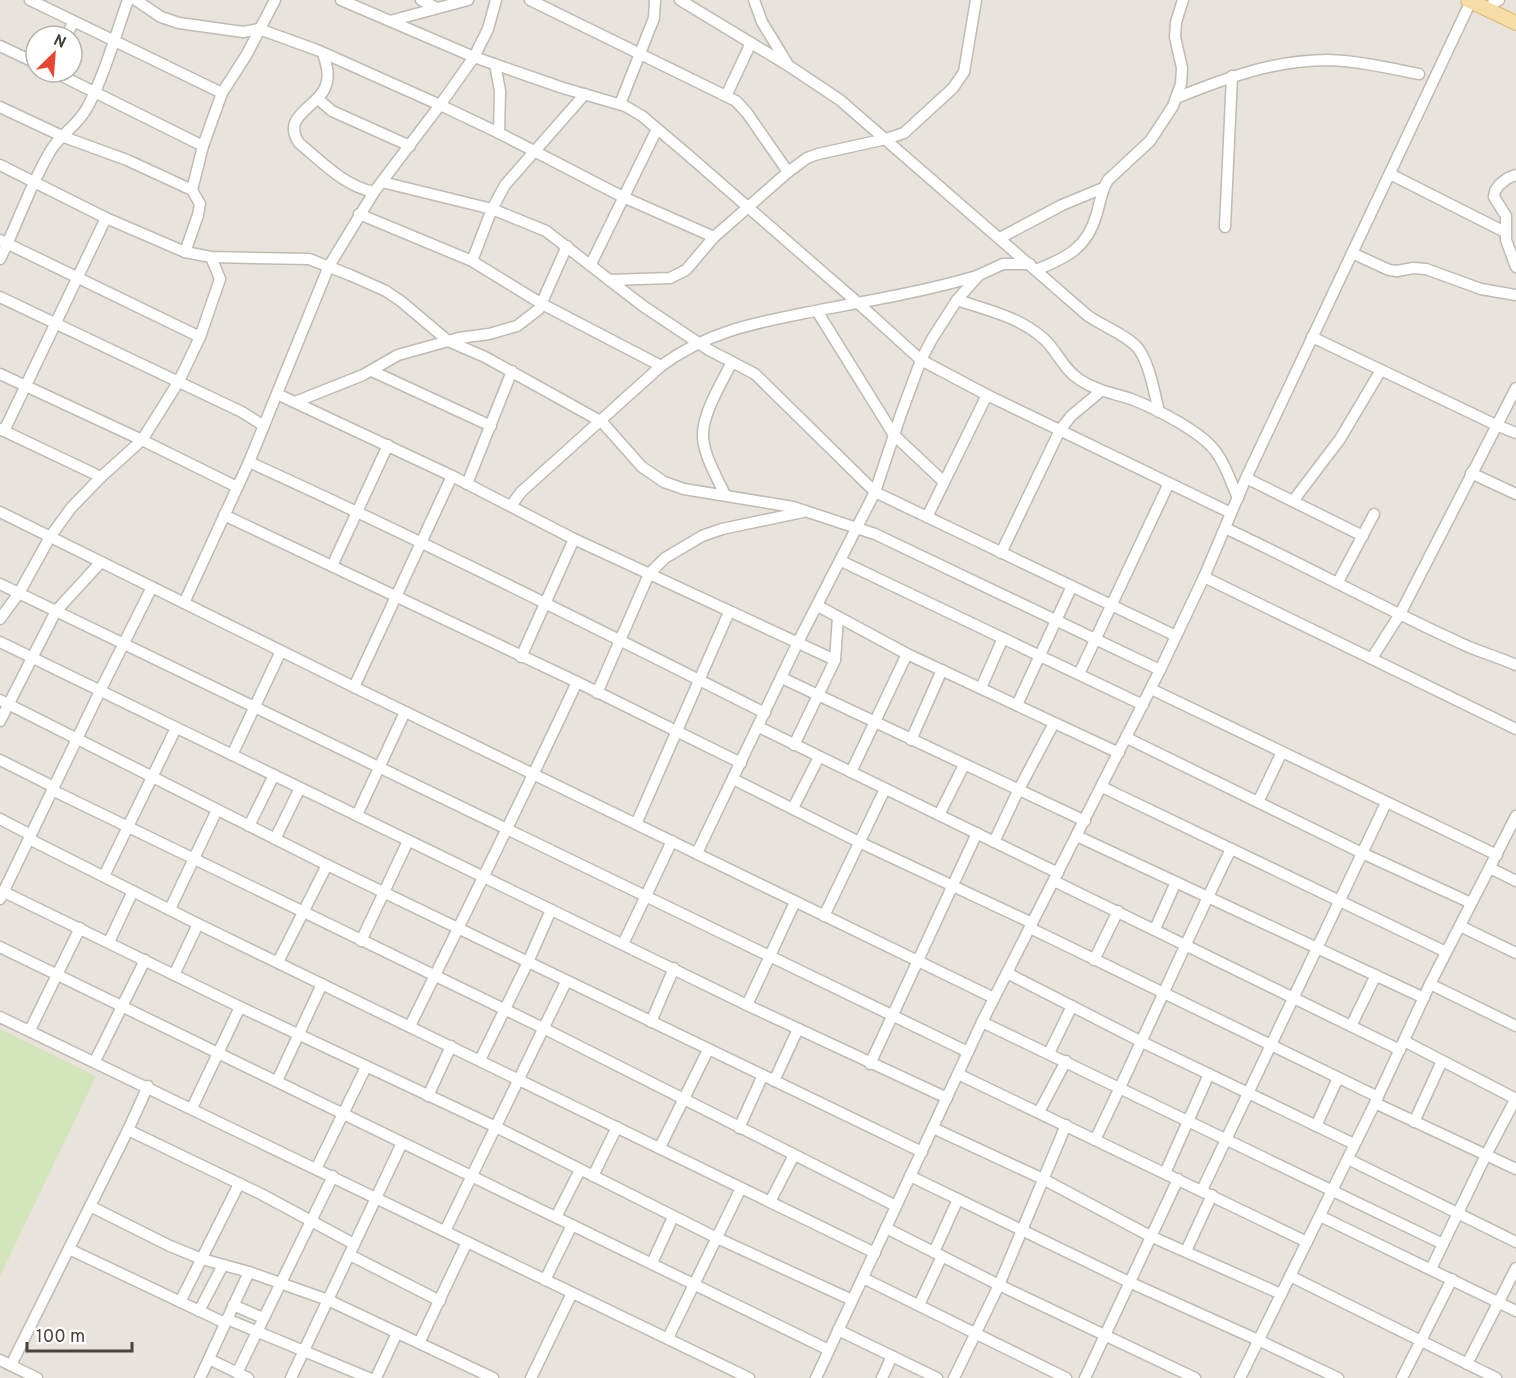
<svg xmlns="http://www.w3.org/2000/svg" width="1516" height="1378" font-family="Overpass,sans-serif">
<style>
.residential{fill:#e8e4db;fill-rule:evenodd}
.green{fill:#d3e5ba}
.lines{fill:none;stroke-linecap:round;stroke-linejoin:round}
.minor-casing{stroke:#c0bab0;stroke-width:13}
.major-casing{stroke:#dab875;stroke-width:16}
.minor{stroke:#fff;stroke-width:10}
.major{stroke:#f6dca5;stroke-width:14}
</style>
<rect width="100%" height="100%" fill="#f5f2ed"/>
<path class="residential" d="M0,0H1516V1378H0ZM36,36H72V72H36Z"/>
<path class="green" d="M0,1029L96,1076L0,1276Z"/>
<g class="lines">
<g class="minor-casing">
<g id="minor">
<path d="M30,0L222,93"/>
<path d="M136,0L161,17L179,23L243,32L259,29L317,50L440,105L499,133L623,197L714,237"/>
<path d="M341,0L474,57L563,88L625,106L642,116L687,154L858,303L921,360L987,395L1231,513"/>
<path d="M421,0L437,8"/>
<path d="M530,0L736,101L747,113L788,172"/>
<path d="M680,0L789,66L840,100L1087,315C1102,326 1121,332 1135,345C1148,356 1155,395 1159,412"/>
<path d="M754,0L762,22L787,63"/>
<path d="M1493,3L1499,0"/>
<path d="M390,21L468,0"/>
<path d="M66,36L73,23"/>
<path d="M0,46L36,63"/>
<path d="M323,53C326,64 330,74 326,85C320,107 280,115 299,143C322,162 344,186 374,192"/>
<path d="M495,64L500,91L499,133"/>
<path d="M54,72L203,146"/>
<path d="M726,96L751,43"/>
<path d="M1176,98C1226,78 1274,60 1328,60C1358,61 1389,68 1419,74"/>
<path d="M318,99L332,111L410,146"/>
<path d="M620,104L654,18L655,0"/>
<path d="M0,107L64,137L127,160L192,190"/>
<path d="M0,165L106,218L185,252L211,257L309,259L350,275L386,291L402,302L448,341L485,357L602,422L642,467L664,482L684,489L793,507L875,534L1160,670"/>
<path d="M1390,174L1505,232"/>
<path d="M1516,175L1508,178L1499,185L1495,191L1494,197L1506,216V240L1516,267"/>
<path d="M382,182L492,209L546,231L643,306L709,350L755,374L875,492L1176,636"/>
<path d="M359,214L472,261L542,304L661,366"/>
<path d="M1225,227L1232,76"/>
<path d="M1000,238L1062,205L1103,188"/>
<path d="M0,240L200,337"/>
<path d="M185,252L198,215L200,204L192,190L203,146L222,93L247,54L275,0"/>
<path d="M1352,253L1389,270L1397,271L1413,268L1426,269L1481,289L1516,295"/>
<path d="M0,259C18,223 30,185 51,150C61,134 78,125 87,108C105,74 115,36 128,0"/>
<path d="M472,261L492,209L505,185L585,94"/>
<path d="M591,264L657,129"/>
<path d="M1036,270C1066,258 1087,248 1096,216C1100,204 1101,191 1108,180L1150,141L1173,106L1181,84L1182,68L1175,37L1176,22L1183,0"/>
<path d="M609,280L670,278L686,270L714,237L788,172L807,158L818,154L886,139L904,133L953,88L964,72L976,0"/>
<path d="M0,297L242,412L264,426"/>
<path d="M957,300C987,310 1020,317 1044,339C1058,352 1063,369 1080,380C1097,391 1113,393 1131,399C1155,408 1202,432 1216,452C1226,465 1231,483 1238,498"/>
<path d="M817,311L894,435L944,482"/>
<path d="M1312,337L1496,425L1516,433"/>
<path d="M372,371L491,426"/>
<path d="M0,374L142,440L237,487"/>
<path d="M277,394L452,476L574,539L835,660"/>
<path d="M295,402L363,375L398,355L459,338L489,334L517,326L539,309L567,246"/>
<path d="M0,429L101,477"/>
<path d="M4,431L106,218"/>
<path d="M249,462C423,541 594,627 765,713"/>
<path d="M1471,473L1516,494"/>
<path d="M1246,478L1363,536"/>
<path d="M467,484L512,371"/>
<path d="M725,495C717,477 702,453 703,433C704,411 722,382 732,362"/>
<path d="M1293,501L1340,439L1381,370"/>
<path d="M511,506L521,492L661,366C711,329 761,322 820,310C873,300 926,291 977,276"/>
<path d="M0,512L354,687L994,998"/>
<path d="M224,515L577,682L741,763"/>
<path d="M927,517L987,395"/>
<path d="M1225,528C1307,566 1386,610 1469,647C1484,653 1500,658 1516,665"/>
<path d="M1001,553L1060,430L1071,416L1101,391"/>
<path d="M841,561L1143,705"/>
<path d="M332,566L388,445"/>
<path d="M1204,577L1516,729"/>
<path d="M1338,582L1374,514"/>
<path d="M0,584L968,1052"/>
<path d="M184,603L249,462L329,266L374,192L440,105L474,57L488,29L496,0"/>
<path d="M818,606L907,654L1119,753"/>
<path d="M0,619L19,593L50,537L71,508L101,477L142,440L179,381L200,337L220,279L211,257"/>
<path d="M0,642L747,1005L947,1098"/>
<path d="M521,657L574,539"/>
<path d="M1372,658L1400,614L1516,388"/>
<path d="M1079,674L1169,483"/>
<path d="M782,678L1085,821"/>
<path d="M354,687L452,476"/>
<path d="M981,688L1003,638"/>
<path d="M1151,689L1497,855"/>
<path d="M597,693L649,574L665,558L702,536L722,529L803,512"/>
<path d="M0,700L327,865L922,1152"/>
<path d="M1017,705L1072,586"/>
<path d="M0,721L56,611L101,562"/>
<path d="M759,727L1058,873"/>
<path d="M1127,738L1362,853L1471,903"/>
<path d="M911,740L942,670"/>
<path d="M794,745L835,660L838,617"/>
<path d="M232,755L281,651"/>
<path d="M0,760L54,787"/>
<path d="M851,772L907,654"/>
<path d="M733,779L859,842L1032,923"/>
<path d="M1102,787L1446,952"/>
<path d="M52,790L543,1028L896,1206"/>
<path d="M1258,802L1282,752"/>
<path d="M793,808L819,757"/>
<path d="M357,815L405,712"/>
<path d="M939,815L964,765"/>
<path d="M0,819L31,835"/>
<path d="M636,824L729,612"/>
<path d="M249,826L274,775"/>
<path d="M1077,836L1424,998"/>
<path d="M29,839L198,924L875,1253"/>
<path d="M275,839L300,788"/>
<path d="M994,842L1018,791L1054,723"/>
<path d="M697,853L798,642L875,492L901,414L921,360L932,339L957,300L979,275L1003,264H1030"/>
<path d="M1490,868L1516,881"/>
<path d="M104,876L176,728"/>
<path d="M1054,881L1400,1050"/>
<path d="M4,892L240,1007L496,1127L717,1238L852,1300"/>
<path d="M0,899L100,691L152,587"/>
<path d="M170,909L217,810"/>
<path d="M824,916L885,789"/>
<path d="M1460,926L1516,953"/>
<path d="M1030,928L1378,1097"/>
<path d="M1155,929L1176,882"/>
<path d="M361,941L408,841"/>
<path d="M109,942L133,891"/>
<path d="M623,944L672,841"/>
<path d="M0,947L829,1350"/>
<path d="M1094,960L1118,911"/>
<path d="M278,962L327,865"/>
<path d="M1007,973L1142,1042L1354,1144"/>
<path d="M174,975L198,924"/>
<path d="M1430,984L1516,1026"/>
<path d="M747,1005L795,902"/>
<path d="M0,1017L749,1378"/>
<path d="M651,1022L674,968"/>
<path d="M982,1022L1443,1244"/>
<path d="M410,1026C466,912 523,798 577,682"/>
<path d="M1351,1026L1376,975"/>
<path d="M30,1030L80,928"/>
<path d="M1404,1041L1516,1099"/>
<path d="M1049,1053L1072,1006"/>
<path d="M480,1060L528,962L551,910"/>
<path d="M95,1061L145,960"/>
<path d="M870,1064L977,833"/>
<path d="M958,1074L1307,1242"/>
<path d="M277,1081L322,984"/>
<path d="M774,1081L798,1029"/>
<path d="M428,1096L451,1046"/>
<path d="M1375,1103L1516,1169"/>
<path d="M192,1108L240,1007"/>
<path d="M1039,1112L1066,1061"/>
<path d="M1414,1122L1442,1061"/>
<path d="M1316,1126L1338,1078"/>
<path d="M739,1128L763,1075"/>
<path d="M933,1128L1043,1179L1150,1236L1281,1294"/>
<path d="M128,1130L261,1194L354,1244"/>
<path d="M1095,1140C1142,1043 1184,945 1231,849"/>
<path d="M660,1147L708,1050"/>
<path d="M1348,1159L1516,1242"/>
<path d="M316,1169L366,1067"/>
<path d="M1165,1173L1209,1074"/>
<path d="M593,1176L617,1127"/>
<path d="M910,1176L1129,1282L1258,1340L1338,1378"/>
<path d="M1202,1190L1386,803"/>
<path d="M770,1202L794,1155"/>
<path d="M90,1206L170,1246L202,1259L249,1272L328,1300L493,1378"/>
<path d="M1320,1216L1516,1311"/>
<path d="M556,1217L580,1170"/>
<path d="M886,1228L999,1285L1195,1378"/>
<path d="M445,1231L566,982"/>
<path d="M69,1249L225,1323"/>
<path d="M1186,1251L1212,1195"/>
<path d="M934,1252L958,1199"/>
<path d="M350,1255L440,1301"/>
<path d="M652,1263L673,1217"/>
<path d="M1431,1269L1486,1155L1516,1098"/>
<path d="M1290,1276L1496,1378"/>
<path d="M863,1278L1066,1378"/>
<path d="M545,1280L572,1225"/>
<path d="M180,1302L239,1184"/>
<path d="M233,1305L263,1318"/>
<path d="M919,1305L942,1256"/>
<path d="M199,1311L223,1265"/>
<path d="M227,1319L369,1378"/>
<path d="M838,1330L937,1378"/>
<path d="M668,1338L741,1188"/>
<path d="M419,1343L467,1242"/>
<path d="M209,1359L248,1378"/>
<path d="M0,1360L37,1378"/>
<path d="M1467,1364L1516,1268"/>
<path d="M11,1365L128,1130L148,1086"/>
<path d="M237,1373L333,1176"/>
<path d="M200,1378L249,1272"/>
<path d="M291,1378L402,1143"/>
<path d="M376,1378L397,1333"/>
<path d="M531,1378L572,1293"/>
<path d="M816,1378L982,1022L1160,670L1204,577L1246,478L1471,1"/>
<path d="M882,1378L892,1356"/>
<path d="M954,1378L999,1285L1066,1125"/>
<path d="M1085,1378L1178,1179"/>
<path d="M1240,1378L1375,1103L1430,984L1516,816"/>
<path d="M1402,1378L1452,1279"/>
</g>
</g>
<g class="major-casing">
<path id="major" d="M1468,0L1516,23"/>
</g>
<use href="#minor" class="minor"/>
<use href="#major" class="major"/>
</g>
<g transform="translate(54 54) rotate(25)"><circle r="28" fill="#ffffff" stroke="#b6b4b1" stroke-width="1.5"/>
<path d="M0-4.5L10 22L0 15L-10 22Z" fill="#e74732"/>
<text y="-9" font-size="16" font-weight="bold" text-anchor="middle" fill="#49433b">N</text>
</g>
<path d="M27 1342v9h105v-9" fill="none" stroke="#49433b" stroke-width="3"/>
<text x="36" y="1342" font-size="18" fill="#49433b" stroke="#ffffff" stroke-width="4.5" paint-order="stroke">100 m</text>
</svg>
